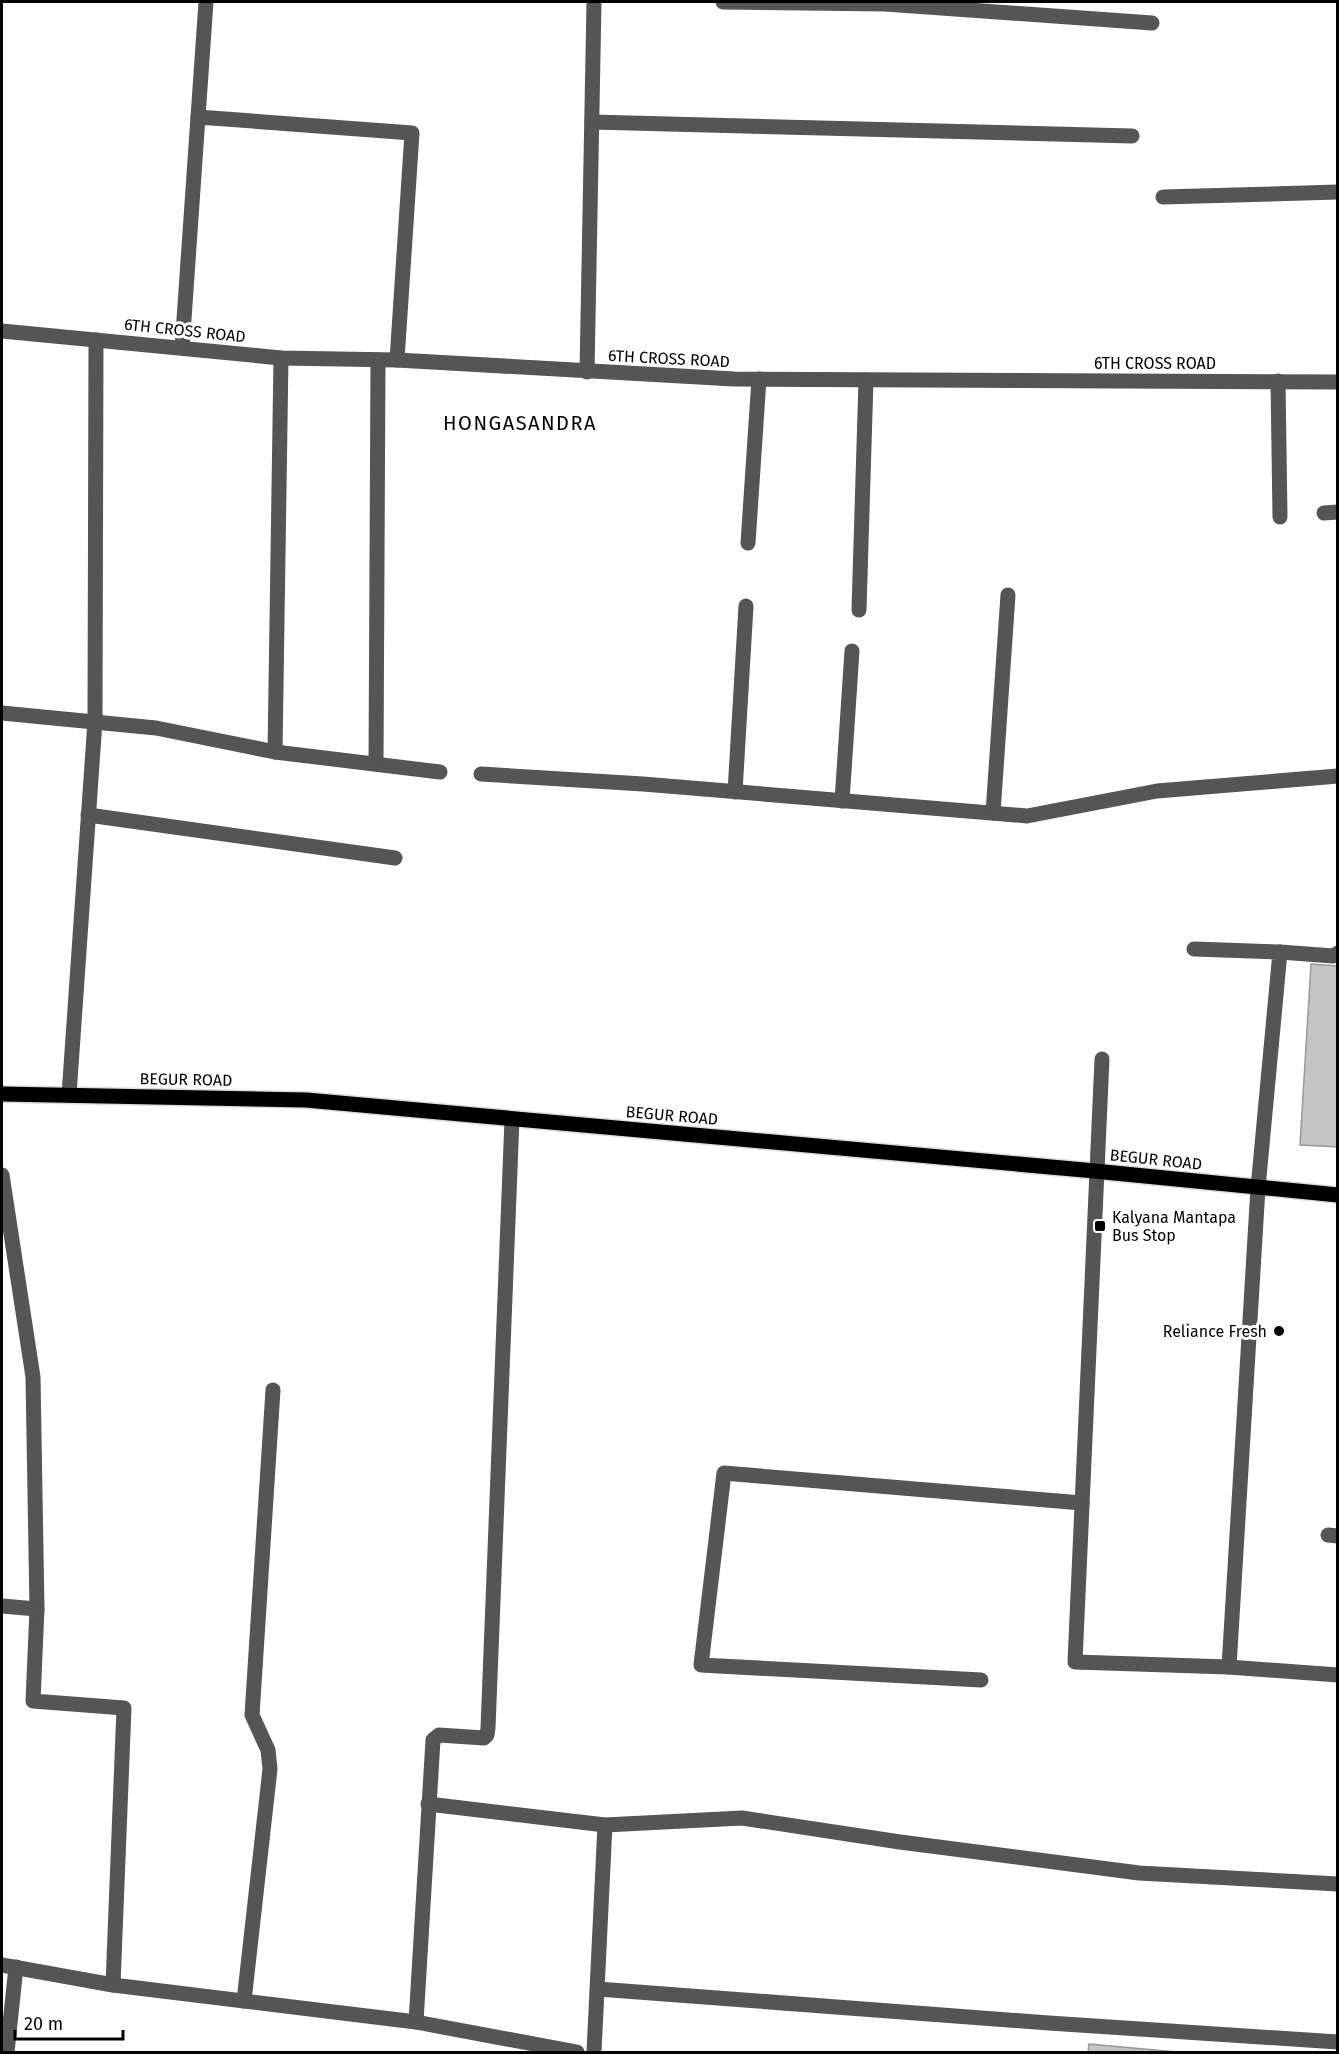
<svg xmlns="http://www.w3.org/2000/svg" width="1339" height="2054" font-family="'Fira Sans',sans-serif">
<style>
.building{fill:#c4c4c4;stroke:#999;stroke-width:1.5}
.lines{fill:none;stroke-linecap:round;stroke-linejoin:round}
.major-casing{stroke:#dbdbdb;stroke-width:18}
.minor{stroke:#555;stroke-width:15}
.major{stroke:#000;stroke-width:15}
.poi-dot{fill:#000;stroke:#fff;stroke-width:2}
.labels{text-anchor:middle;stroke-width:6;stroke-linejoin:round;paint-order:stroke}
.street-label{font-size:16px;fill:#000;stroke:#fff}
.poi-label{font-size:16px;fill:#000;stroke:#fff;text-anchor:start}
.quarter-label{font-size:20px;letter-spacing:1.5px;fill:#000;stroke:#fff}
</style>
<rect width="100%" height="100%" fill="#fff"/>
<g class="building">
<path d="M1311,964L1338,966V1147L1300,1145Z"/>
<path d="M1089,2044L1177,2052H1088Z"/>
</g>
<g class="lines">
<g class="major-casing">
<path id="major" d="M2,1094L306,1100L1084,1170L1338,1195"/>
</g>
<g class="minor">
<path d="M723,2L885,4L1152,23"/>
<path d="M198,117L206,2"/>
<path d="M592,122L1132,136"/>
<path d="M1163,197L1338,192"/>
<path d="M2,331L281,358L397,360L734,379L1338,382"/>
<path d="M182,348L198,117L412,133L397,360"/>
<path d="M587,372L594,2"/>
<path d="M1278,381L1280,517"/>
<path d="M1324,513L1338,512"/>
<path d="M748,543L759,379"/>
<path d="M859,610L866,380"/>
<path d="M2,713L156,728L275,752L440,772"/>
<path d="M275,752L281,358"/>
<path d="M376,764L378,360"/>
<path d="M481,774L643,784L1027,816L1157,791L1338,776"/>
<path d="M735,792L746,606"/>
<path d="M842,801L852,651"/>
<path d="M993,813L1008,595"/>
<path d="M88,815L395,858"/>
<path d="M1194,949L1280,952L1258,1188L1229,1667"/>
<path d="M1280,952L1333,956L1338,953"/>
<path d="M1102,1059L1075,1662L1229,1667L1338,1675"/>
<path d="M69,1095L95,721L96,340"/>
<path d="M2,1175L33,1377L37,1609L33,1701L124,1708L113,1985"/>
<path d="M1328,1535L1338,1536"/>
<path d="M2,1606L37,1609"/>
<path d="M981,1680L701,1665L724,1473L1082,1503"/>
<path d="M428,1804L605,1825L742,1818L900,1842L1139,1873L1338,1884"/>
<path d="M2,1965L113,1985L416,2022L577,2052"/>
<path d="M598,1989L1049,2023L1338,2042"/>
<path d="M244,2001L270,1769L268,1750L252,1715L273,1390"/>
<path d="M416,2022L433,1740L439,1735L484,1738L487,1735L488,1728L512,1119"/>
<path d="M7,2052L16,1967"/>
<path d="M594,2052L605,1825"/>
</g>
<use href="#major" class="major"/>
</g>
<g class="poi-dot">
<rect x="1094" y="1220" width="12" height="12" rx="3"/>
<circle cx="1279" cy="1331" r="6"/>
</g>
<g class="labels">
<g class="street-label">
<text transform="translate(185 330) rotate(6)" y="6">6TH CROSS ROAD</text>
<text transform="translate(669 358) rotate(3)" y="6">6TH CROSS ROAD</text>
<text x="1155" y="369">6TH CROSS ROAD</text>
<text transform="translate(186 1079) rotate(1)" y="6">BEGUR ROAD</text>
<text transform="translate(672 1115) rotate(5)" y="6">BEGUR ROAD</text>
<text transform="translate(1156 1159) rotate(6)" y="6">BEGUR ROAD</text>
</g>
<g class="poi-label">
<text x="1112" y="1223">Kalyana Mantapa<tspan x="1112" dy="18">Bus Stop</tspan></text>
<text x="1267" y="1337" text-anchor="end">Reliance Fresh</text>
</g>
<g class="quarter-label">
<text x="520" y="430">HONGASANDRA</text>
</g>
</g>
<rect width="1339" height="2054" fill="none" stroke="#000000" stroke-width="6"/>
<path d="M15 2030v9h108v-9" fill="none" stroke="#000000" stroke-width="3"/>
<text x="24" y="2030" font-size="18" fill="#000000" stroke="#ffffff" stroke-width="4.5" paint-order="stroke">20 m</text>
</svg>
